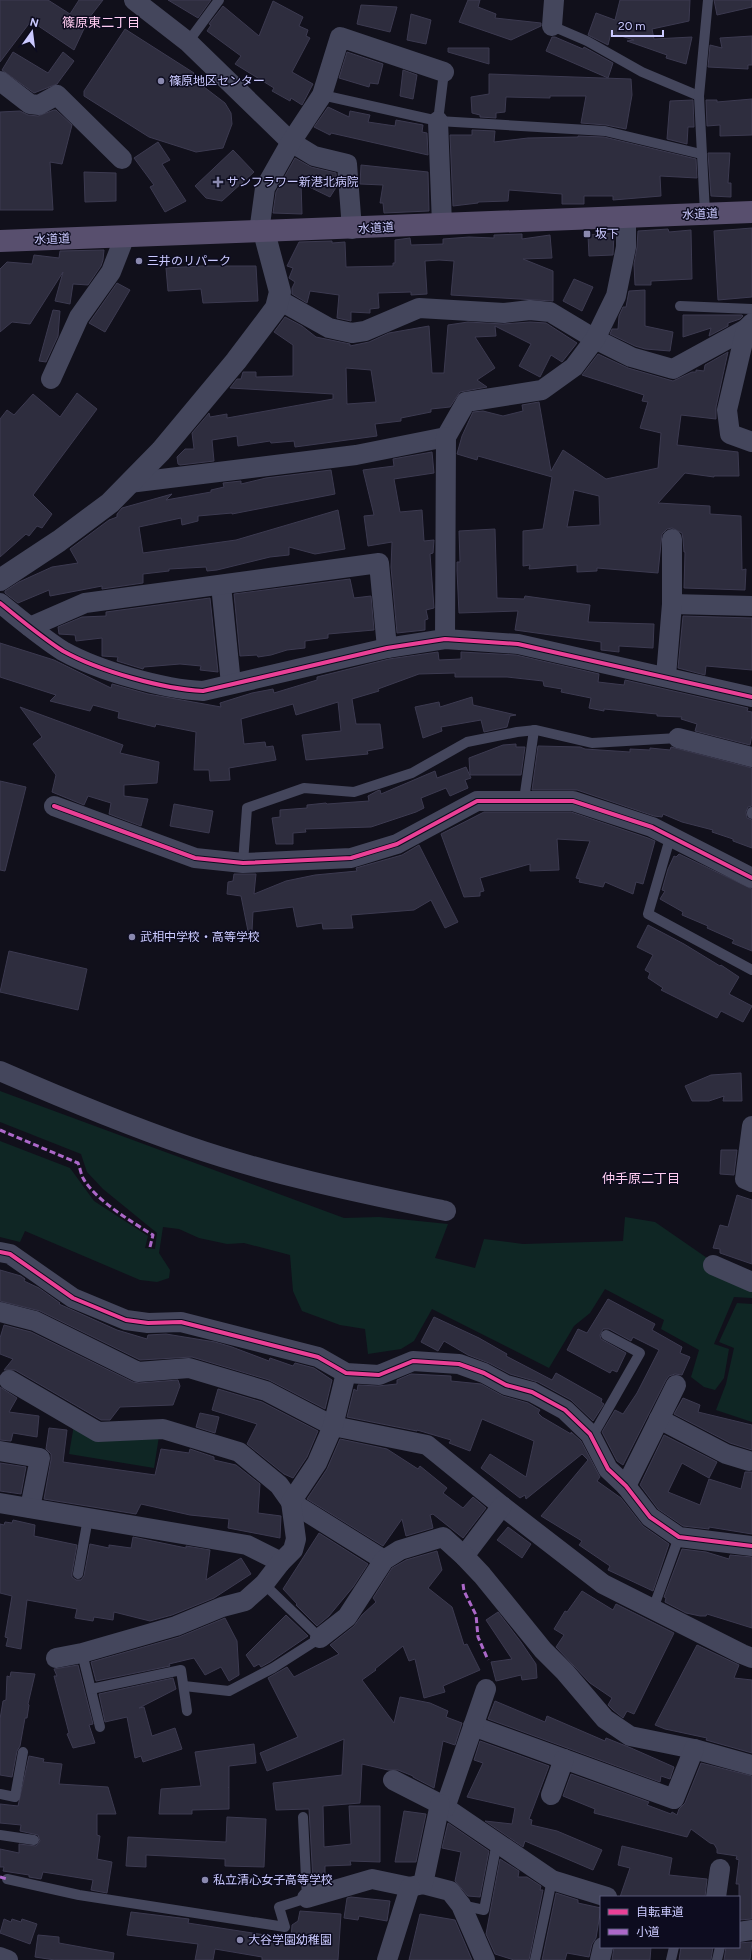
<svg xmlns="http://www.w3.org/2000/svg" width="752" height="1960" font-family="Figtree,'Noto Sans JP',sans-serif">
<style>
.green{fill:#0f2624}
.building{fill:#2e2d3e;stroke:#3c3a50;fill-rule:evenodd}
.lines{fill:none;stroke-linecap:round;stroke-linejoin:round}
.service{stroke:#44465c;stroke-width:10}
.minor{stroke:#44465c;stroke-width:20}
.tertiary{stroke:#44465c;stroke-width:22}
.primary{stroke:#584f6e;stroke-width:22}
.quiet{stroke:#ac68c9;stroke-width:3;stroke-dasharray:6 3;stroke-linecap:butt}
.cycleway-casing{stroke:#0d0c1f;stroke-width:6}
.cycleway{stroke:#ea4096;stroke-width:4}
.poi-dot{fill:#8a89af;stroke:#0d0c1f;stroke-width:1.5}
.labels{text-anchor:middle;stroke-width:3;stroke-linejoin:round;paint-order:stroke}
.poi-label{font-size:12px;fill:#cbcaff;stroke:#0d0c1f;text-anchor:start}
.street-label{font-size:12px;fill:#cbcaff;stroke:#0d0c1f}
.neighbourhood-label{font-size:13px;fill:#ffccf1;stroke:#0d0c1f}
</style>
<rect width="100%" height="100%" fill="#11101b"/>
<g class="green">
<path d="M0,1091L344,1218L379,1217L448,1224L435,1258L475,1268L484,1239L523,1244L623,1241L625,1217L655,1222L752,1289V1298L734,1297L714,1344L729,1349L724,1378L715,1390L704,1387L691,1377L699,1350L661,1329L664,1320L605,1289L590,1313L574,1326L549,1368L432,1309L414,1341L401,1349L368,1354L365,1329L340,1325L302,1311L293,1291L290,1255L244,1243L227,1244L199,1238L179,1229L163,1227L159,1253L170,1270L169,1278L157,1282L140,1280L25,1231L20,1242L0,1237V1141L70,1168L94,1201L148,1236L145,1248L155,1249L157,1233L103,1189L87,1172L81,1154L0,1122Z"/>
<path d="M737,1303L752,1304V1422L716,1410L726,1384L734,1348L719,1342Z"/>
<path d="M74,1425L159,1436L154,1468L69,1454Z"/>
</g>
<g class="building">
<path d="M0,0H48L70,14L79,0H103L89,18L74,50L31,21L0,62Z"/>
<path d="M168,0H211L198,18Z"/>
<path d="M468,0H480L478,7L496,14L495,18L541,23V26L511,40L459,22Z"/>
<path d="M620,0H690L689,21L652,29L654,39L692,37L686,64L666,58L667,55L627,41L634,40L611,33L608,45L588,35L596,13L615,20Z"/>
<path d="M714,0H752V7L717,15Z"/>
<path d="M273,1L303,17L299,26L308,30L306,36L310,38L292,72L313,84L302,105L291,98L290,101L272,91L274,88L235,64L241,56L207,31L211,25L209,24L223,6L259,36Z"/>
<path d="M361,5L397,7L390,32L357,24Z"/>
<path d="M411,14L431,20L426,44L407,40Z"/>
<path d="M125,29L194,73L191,77L225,103L231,113L232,124L223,148L196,152L149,137L84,96V91Z"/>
<path d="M752,36V65H748V69L708,67L710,45L722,48L720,38Z"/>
<path d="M552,37H555L583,49L584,47L613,63L608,78L546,51Z"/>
<path d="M448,48H489V64L448,52Z"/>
<path d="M13,52L48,73L63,52L74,61L57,84L34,93L2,70Z"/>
<path d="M347,52L383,64L378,84L370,83L369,87L339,78Z"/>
<path d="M403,70L417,75L413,99L400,96Z"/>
<path d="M489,74L631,79L632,95L626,129L606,125L581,123L586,96H550V98L506,97L505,112L496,113V118L480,117V115L472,113L471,97L489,94Z"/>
<path d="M752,99V135L720,136V125L707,126L706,100H717V102Z"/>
<path d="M693,100L694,127H688L687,144L667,139L670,101Z"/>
<path d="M328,107L349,117L350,111L370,115L368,122L395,126L396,120L423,125L422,132L427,133L428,155L331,133L330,135L314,127Z"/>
<path d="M54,110H56L72,125L62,164L50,162L53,210H0V112L20,111L28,115L38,116Z"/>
<path d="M472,130L495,131L494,142L528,138L578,137V136L604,137L696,159L697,178L660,176L661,196L613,200V196H584V204H562V194L509,190L508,201L478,202V203L453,206L450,135H472Z"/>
<path d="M158,142L170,160L162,164L186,201L165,212L150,187L154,185L134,158Z"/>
<path d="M233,150L254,172L222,201L206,198L195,186Z"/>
<path d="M708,153H730L728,183H731V197L711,196Z"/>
<path d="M295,158L311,167L336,173L337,186L330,197L301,183L302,214L273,213L276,192Z"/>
<path d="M361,165L428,172L429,211L384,213L383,203H380L383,185L360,184Z"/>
<path d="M84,172L116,173V201L85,202Z"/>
<path d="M752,228V297L718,300L714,231Z"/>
<path d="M668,229L669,232L691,230L692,279L651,281V285H635L634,264L637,247L638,231Z"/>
<path d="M614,233L613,255L589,256L588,235Z"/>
<path d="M522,234V239L550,235L552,258L523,259L553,271V301L451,295L454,261L439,260L425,261L427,294L411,295V292L378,293L379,308L370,309V313L351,312V321L337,318L339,295L310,291L307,303L292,294V288L295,282L289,278L293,268L287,266L299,242L332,241V243L345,242L346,267L393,266V263H395V240L410,238L411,245L443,244V239L469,237L494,238V235Z"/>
<path d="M104,250L103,260L101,266L88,285L73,284L70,304L55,301L63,272L30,324L12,322L0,332V269L7,262L32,264L34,255L59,258L60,251Z"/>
<path d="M202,266H256L258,301L203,303L201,289L168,291L166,268Z"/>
<path d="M574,279L593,287L582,311L563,301Z"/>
<path d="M117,283L130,290L105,332L89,323Z"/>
<path d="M645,290V326L673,332L670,351L645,349L635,346L610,334L612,329H618L619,316L623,307H626L629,291Z"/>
<path d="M53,310L60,311L58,336L46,362L39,361Z"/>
<path d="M683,315H742L743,316L740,319L728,323V326L709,336L711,328L683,337Z"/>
<path d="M285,317L302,326L316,337L350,344V346L369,342L389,333L429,326L432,373H444L448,325L468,322L503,324L530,322L546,323L577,343L562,362L551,355L540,377L519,366L531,344L495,326L496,336L475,337L495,368L477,380L487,387L460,392L450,407L431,409V412L401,418V421L375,424L377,436L295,447L294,441L271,443L270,441L238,446L237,436L212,440L214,461L180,465L178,464L177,457L185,449H194L192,433L209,413L210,417L227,414V418L333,399V394L230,388L237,379H241L243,372H256V377L293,376V345L274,332ZM346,368L371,370L376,402L347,404Z"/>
<path d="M728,352L716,407V419L681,415L677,445L738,452L739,476H714V477L685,473L658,503L710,506V514L741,516L742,570L746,569L745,590L684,588L685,552H684L683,539L682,533L672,528L667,529L662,534L658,573L597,568V571L577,572V565L529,569L530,565L523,566V531L543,529L552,477L478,456L477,460L457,454L462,436L473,412L483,411L503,416L523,411L522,405L539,402L551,471L563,450L606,479L658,468L661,433L640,428L648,402L642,401L644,395L582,375L598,354L628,368L673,381L692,372H696V370L704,371L705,365ZM574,490L599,496L600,525L567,527Z"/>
<path d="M77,393L97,409L33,495L52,514L42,528L37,526L29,536L26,534L0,557V419L7,410L14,415L33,394L60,417Z"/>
<path d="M432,452L434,473L394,479L400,512L422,510L424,541L434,540L433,553L430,554L434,608L426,610L428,619L425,620V630L397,633L391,567L392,542L368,546L364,516L374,515L363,470L394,466L393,459Z"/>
<path d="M331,470L335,494L232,514V513L198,516V521L182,525L181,518L139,527L143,553L236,540L338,510L345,549L315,554L289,547V555L270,557L217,570L207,571L206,567L169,569V571L143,574V583L102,589V586L50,596L49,590L18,603L5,593V591L19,582L52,567L78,563L70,549L109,520L117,517V514L122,508L172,494L166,500L211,492V490L224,487L223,483L241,481V484L266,478Z"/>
<path d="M495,529L497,598L524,599L525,596L590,605L588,622L654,624L653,648L619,646V652L601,650V642L515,630L518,611L459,613L457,571V562H460L459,531Z"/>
<path d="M350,579L354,598L371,596L374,630L328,634V638L305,641V648L287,650L271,655L258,657L257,655L240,656L234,594Z"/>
<path d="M210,598L218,672L200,670L201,666L180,664L144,667L143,669L117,661L118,657L102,656V638L76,641L75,635L59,634L58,627L82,617L106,616V612Z"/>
<path d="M683,616L752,618V670L706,666L705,675L678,668Z"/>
<path d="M0,643L54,660L111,688L112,684L148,694L221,707L220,703L252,693L273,689L274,693L317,680V677L389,659L438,652L439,660L461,659V652L516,655L599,674L598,682L624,685L625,680L748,708L747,711L752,712V735L750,745L695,731L697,724L681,719L682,717L657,716V714L604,709V711L589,708L591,698L561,692L562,689L544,686L543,681L507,677H455V673L419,674L378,689L379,691L352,699L356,724H380L383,748L367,751L368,754L306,760L302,735L341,731L338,702L296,715L293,704L241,719L244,744L265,742L266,747L273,746L276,760L229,768L230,780L210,781L209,770H194L196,732L156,724L155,727L118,718L119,712L93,705L90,711L50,701L56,695L0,677Z"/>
<path d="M472,697L473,705L516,715L510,716L507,727L484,732L481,720L441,727L442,731L423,738L415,707L439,702L440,707Z"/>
<path d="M20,707L123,745L120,753L159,762L157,783L124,785V796L148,799L141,826L109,814L111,803L88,796L84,805L52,792L56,775L33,744L42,737Z"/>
<path d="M516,744V747H525L521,775H470L469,758L503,745Z"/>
<path d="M538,746L580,747L585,749L630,752V749L650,750V748L670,750L671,747L752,768V806L748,807L746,812L747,818L752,820V848L733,841V839L712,832L713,830L682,822L663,814L662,817L654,816L577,790H532Z"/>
<path d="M466,767L471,778L465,780L468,788L450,796L446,788L421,798L424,808L416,812L371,827L305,829L306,832L293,833V844H276L272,818L280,817V810L307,808V805L326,803L327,804L369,801L368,796L377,791L380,790L381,794L435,771L437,778Z"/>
<path d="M0,781L26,787L5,871L0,870Z"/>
<path d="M174,804L213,811L209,833L170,826Z"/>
<path d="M484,812H571L648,838L655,841L643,884L636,882L633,894L605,882L603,887L579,882L580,879L576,878L590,841L557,839L559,870L530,871V864L480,878L484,891L480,892V896L464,897L441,834Z"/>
<path d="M419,845L458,922L445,928L431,900L414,910L351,915L353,928L323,929L322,923L297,927L293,907L253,912L252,931H248L241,896L227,894L228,882L233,881L234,874H256L254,894L286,881L315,875L357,871L356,868L402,855Z"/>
<path d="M679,854L752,889V951L732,943L734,940L707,928L708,926L682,915L683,912L660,899L665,891L662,890L668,869L674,856L676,857Z"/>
<path d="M648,925L684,944L720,966L721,965L739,977L729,994L752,1006L743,1022L721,1011L717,1018L661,990L663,988L648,978L650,973L645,970L653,955L637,947Z"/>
<path d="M9,951L87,969L78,1010L0,992Z"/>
<path d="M741,1073L742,1101H723L724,1096L709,1101H692L685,1086L711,1075Z"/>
<path d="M721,1150H737L734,1175L720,1174Z"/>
<path d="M737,1195L752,1200V1264L720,1253V1249L713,1248L720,1225L728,1227Z"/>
<path d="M0,1270L21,1276L25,1279L24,1281L39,1288L60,1303L59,1304L117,1330L147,1339L148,1335L166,1334L215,1342L232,1347L269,1361L270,1358L293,1366L295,1363L314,1368L332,1380L325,1409L269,1380L192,1357L140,1360L40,1311L0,1301Z"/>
<path d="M608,1299L655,1324L652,1330L682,1347L680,1353L690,1357L682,1375L675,1374L669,1376L666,1380L623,1465L617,1461L602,1432L615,1410L623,1414L637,1393L659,1350L633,1337L631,1341L609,1329H603L600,1335L601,1339L626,1353L617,1372L612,1370L610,1373L567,1350L578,1329L587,1333Z"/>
<path d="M434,1317L479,1338L507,1354L506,1356L552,1380L556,1373L602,1399L601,1402L604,1404L593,1421L571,1400L538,1382L510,1374L489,1363L468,1355L444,1341L438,1351L421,1342Z"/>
<path d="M4,1325L31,1332L133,1382L139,1383L178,1380L180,1386L173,1405L120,1407L110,1420H101L15,1370H4L13,1359L0,1354V1338Z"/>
<path d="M411,1374L451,1376V1381L481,1384L503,1396L528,1403L540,1410L538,1413L542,1417L571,1434V1432L581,1441L600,1477L597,1481L621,1498L643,1526L669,1544L653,1591L608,1570L610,1566L579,1545L582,1541L541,1516L588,1460L582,1454L526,1499L525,1495L520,1498L481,1468L490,1454L526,1477L534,1441L482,1419L470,1451L449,1443L451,1440L417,1430V1431L347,1417L354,1389L357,1391L358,1385L378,1386L397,1384V1380Z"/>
<path d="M0,1387L17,1398L9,1412L39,1416L37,1437L13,1433L11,1441L0,1440Z"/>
<path d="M218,1389L262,1402L318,1431L307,1457L293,1478L284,1474L247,1444L257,1424L212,1410Z"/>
<path d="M683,1398L700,1405L698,1412L752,1425V1450L730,1443L674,1414Z"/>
<path d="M200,1413L219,1417L215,1433L196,1427Z"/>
<path d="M49,1428L67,1430L63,1462L155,1475L161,1449L189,1453L190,1449L214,1457V1460L236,1465L260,1484L258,1513L281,1516L280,1538L228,1528L229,1519L190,1515L141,1504L136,1514L44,1499L51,1460V1454L46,1449Z"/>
<path d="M664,1435L717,1462L709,1478L682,1463L668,1492L700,1505L709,1479L741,1489L745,1472H752V1534L709,1527V1529L683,1526L658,1509L640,1485Z"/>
<path d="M340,1439L387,1449L418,1469L420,1466L447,1488L443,1493L463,1508L473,1497L486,1508L463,1538L433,1514L430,1515L433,1528L406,1536L402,1519L383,1546L307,1499L327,1469Z"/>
<path d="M0,1463L26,1467L21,1494L0,1491Z"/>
<path d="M13,1520L35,1525L34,1536L77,1545L72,1573V1577L76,1580H81L84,1576L90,1544L109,1548V1545L131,1548L133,1537L186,1548V1546L210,1550L206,1580L241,1558L251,1574L214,1598L172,1615L150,1621L114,1612L113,1620L94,1617L93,1621L75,1618L77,1609L27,1600L21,1649L6,1646L8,1638L5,1637L12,1596L0,1593V1524L4,1525L5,1522L12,1523Z"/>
<path d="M508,1527L531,1544L522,1558L497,1540Z"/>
<path d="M319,1533L368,1564L353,1587L329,1616L317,1626L296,1605L297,1604L283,1589Z"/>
<path d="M682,1549L706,1552L729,1559L730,1555L752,1557V1628L707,1614L706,1616H700L686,1613L665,1602L666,1598L664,1597Z"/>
<path d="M437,1551L442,1570L428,1588L452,1607L464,1645L467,1644L480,1670L443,1686L445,1692L424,1698L415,1659L409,1661L403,1646L375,1669L376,1670L362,1680L394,1723L400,1697L430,1703L448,1711L446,1717L462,1723L455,1745L443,1741L434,1788L413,1777V1776L398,1770H388L362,1764L360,1803L323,1806L324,1847L351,1844L349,1806H380V1862L350,1861L351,1865L325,1866V1881H313L309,1809L276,1810L273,1783L342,1775L344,1739L267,1771L260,1753L298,1737L268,1678L287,1667L294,1677L339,1654L330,1645L354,1626L362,1615L376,1602L373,1598L392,1568L406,1560Z"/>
<path d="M582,1591L613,1610L616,1604L674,1633L634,1714L627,1711L623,1718L613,1710L608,1705L612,1698L590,1683L556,1647L564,1635L554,1629L565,1611L567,1612Z"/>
<path d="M498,1612L521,1642L536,1664L537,1678L522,1680L521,1675L496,1681L491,1662L512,1659L486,1620Z"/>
<path d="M286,1615L308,1636L270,1662L261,1667L259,1664L254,1667L246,1655Z"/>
<path d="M225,1618L237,1641L239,1675L229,1681L221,1667L205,1675L194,1658L169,1664L170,1666L96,1681L91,1662L179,1637Z"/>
<path d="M697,1645L739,1665L734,1678L752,1680V1753L706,1740L707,1738L665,1729L655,1725Z"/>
<path d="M78,1665L93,1724L89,1725L95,1743L73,1748L67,1734L69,1733L54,1676H57L54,1669Z"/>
<path d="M11,1672L35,1674L28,1704L29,1705L27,1718H25L20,1746L17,1751L12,1777L0,1775V1719L3,1701L6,1700L7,1676L10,1677Z"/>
<path d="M173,1678L176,1689L139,1708L144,1707L152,1736L175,1728L182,1749L143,1762L141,1756L135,1758L127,1717L105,1722L99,1694Z"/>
<path d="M495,1701L545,1722L547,1716L605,1741L606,1738L631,1748L674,1767L670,1779L661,1776L660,1782L488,1719Z"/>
<path d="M480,1741L549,1766L529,1819L532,1820L531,1825L557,1831L602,1850L593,1870L525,1841L523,1847L485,1821L512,1824L515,1808L467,1797L483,1763L474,1760Z"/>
<path d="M254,1744L256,1763L229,1766V1787L228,1788L229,1787V1809L192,1810V1814H159L161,1789L201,1786L195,1752Z"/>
<path d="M29,1756L44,1759L43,1762L62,1764L59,1784L108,1787L116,1814H97V1835L100,1836L97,1859L112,1862L107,1893L91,1890L93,1880L43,1872L41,1879L29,1877V1875L3,1871L4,1867H0V1849L19,1853V1844L36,1846L40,1841L38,1835L20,1831L21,1825L0,1823V1804L18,1806Z"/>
<path d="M701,1763L752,1776V1919L739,1920V1884H736L739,1860L736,1859L737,1856L717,1853V1849L714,1844L710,1843L691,1829L687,1837L594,1813L595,1809L563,1796L571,1774L649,1802L647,1805L671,1814L672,1812L677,1815L679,1809L685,1803Z"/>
<path d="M404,1811L426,1814L416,1862H395Z"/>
<path d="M227,1817L266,1819L264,1867L225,1866V1859L146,1855V1867L126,1866L128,1837L226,1842Z"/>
<path d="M448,1823L489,1851L480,1897L468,1896L455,1881L461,1852L442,1848Z"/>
<path d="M622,1846L672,1858L669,1875L707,1879L705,1897H620L630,1868L618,1865Z"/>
<path d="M500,1859L519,1871L518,1877H527L541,1886L540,1890H543L529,1960H514L495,1954L486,1934Z"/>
<path d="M556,1893L578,1900V1903L601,1908L596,1938L592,1944L589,1957L567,1953L565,1960H542Z"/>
<path d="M351,1897L390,1901L387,1921L359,1916L358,1920L344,1918L347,1898Z"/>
<path d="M300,1911L341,1914L338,1960H262V1957L215,1949L213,1960H195L198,1944L127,1935L131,1912L189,1919L188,1923L291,1939L292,1925L298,1921Z"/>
<path d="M420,1914L455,1920L472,1960H409Z"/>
<path d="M4,1919L11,1922L12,1919L21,1922L22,1919L37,1924L30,1944L0,1933Z"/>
<path d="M38,1935L59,1937V1943L114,1953L113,1960H55L35,1957Z"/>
<path d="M752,1942L750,1960H724L726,1947H739V1943Z"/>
<path d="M614,1947H651L650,1960H612Z"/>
<path d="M681,1947H713L711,1960H679Z"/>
</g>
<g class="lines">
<g class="service">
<path d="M552,26L587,41L642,72L699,96"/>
<path d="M188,42L219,0"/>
<path d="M322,95L438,121L605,131L701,154"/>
<path d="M438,121L444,72"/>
<path d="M705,213L699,96L708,0"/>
<path d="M680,306L752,309"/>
<path d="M524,800L534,730"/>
<path d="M752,812V814"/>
<path d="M671,835L648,914L752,970"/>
<path d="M243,863L247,808L304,788L354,792L412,773L467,742L517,732L536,730L592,743L678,738"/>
<path d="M592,1437L640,1353L606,1335"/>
<path d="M78,1574L88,1518"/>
<path d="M653,1609L679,1537"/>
<path d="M82,1653L100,1727"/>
<path d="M184,1686L229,1691L273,1668L320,1638L264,1584"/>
<path d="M91,1689L181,1670L187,1711"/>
<path d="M0,1794L15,1797L23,1752"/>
<path d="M0,1835L34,1840"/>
<path d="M7,1879L79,1895L285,1927L279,1907L307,1898L303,1817"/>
<path d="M461,1905L484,1910L497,1842"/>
<path d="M535,1960L552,1880"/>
<path d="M671,1960L674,1947"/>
<path d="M717,1960L720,1947"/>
</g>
<g class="minor">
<path d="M134,0L188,42L291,142L314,156L347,164L352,229"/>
<path d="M552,26L554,0"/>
<path d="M0,81L30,104L39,105L57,95L122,159"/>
<path d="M438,121L442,224"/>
<path d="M259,232L265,188L291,142L322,95L340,37L444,72"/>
<path d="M279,300L329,328L352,333L365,331L419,308L504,313L530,310L550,312L595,339L631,357L673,369L746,329L752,323"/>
<path d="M746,329L727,410L730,434L752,442"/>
<path d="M51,379L79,317L111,272L125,236"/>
<path d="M129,483L356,455L446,437L466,402L542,390L574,367L595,339L616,296L626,247V216"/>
<path d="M221,585L231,684"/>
<path d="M0,603C20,619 41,637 63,651C99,671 163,689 203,691L387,648L445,639L518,644L752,697"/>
<path d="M672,604L752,606"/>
<path d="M30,627L85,603L379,563L387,648"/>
<path d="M445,639L446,437"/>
<path d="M666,676L672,604V539"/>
<path d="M678,738L752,757"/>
<path d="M54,806L195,858L243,863L351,858L397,844L477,801H573L652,827L752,878"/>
<path d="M0,1071C62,1098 124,1124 188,1146C272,1175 360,1193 446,1211"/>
<path d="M752,1126L745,1179L752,1182"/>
<path d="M0,1252L10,1254L73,1298L126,1320L148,1323L181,1322L318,1357L346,1373L379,1375L413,1361L459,1364L484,1373L506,1385L532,1392L565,1410L590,1434L608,1469L626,1486L650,1517L679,1537L752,1546"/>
<path d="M713,1265L752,1282"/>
<path d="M0,1312L35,1321L138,1372L189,1368L266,1391L333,1426L427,1445L502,1506L603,1584L742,1654L752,1658"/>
<path d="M9,1380L98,1432L163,1429L239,1452L279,1485L291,1502L384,1560"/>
<path d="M659,1419L726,1454L749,1461"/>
<path d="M0,1451L40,1458L30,1508"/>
<path d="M626,1486L676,1385"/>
<path d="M0,1503L247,1545L281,1562"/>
<path d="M464,1556L502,1506"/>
<path d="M320,1638L347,1617L384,1560L400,1550L443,1537L464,1556L482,1575L543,1650L565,1672L605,1719L630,1736L694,1749L752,1765"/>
<path d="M56,1658L82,1653L176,1626L222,1607L245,1601L264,1584L281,1562L293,1550L296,1539L291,1502L317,1463L333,1426L346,1373"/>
<path d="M473,1726L674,1799L694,1749"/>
<path d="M393,1780L440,1804L552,1880L607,1897"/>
<path d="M551,1795L564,1759"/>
<path d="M445,1808L486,1689"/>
<path d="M423,1884L450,1891L461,1905L485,1960"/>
<path d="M716,1897L720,1869"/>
<path d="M307,1898L372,1879L410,1887L423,1884L440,1804"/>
<path d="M739,1932L752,1930"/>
<path d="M0,1957L8,1960"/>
<path d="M387,1960L410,1887"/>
<path d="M600,1960L603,1947"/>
</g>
<path class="tertiary" d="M0,580L59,541L110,503L161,451L236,361L276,308L280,292L264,232"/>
<path class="primary" d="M0,241L752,212"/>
<g class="quiet">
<path d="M0,1130L78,1163C80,1168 81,1174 83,1178C95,1200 132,1222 153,1235L150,1247"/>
<path d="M463,1584L464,1591L476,1615L478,1637L488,1660"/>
<path d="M0,1877L7,1879"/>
</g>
<g class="cycleway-casing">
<g id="cycleway">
<path d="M0,603C20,619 41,637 63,651C99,671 163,689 203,691L387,648L445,639L518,644L752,697"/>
<path d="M54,806L195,858L243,863L351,858L397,844L477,801H573L652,827L752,878"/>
<path d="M0,1252L10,1254L73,1298L126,1320L148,1323L181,1322L318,1357L346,1373L379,1375L413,1361L459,1364L484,1373L506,1385L532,1392L565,1410L590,1434L608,1469L626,1486L650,1517L679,1537L752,1546"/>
</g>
</g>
<use href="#cycleway" class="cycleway"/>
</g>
<g class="poi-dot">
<circle cx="161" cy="81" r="4"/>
<path d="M216 176h4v4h4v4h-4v4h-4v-4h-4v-4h4z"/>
<rect x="583" y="230" width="8" height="8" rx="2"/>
<circle cx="139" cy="261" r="4"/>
<circle cx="132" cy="937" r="4"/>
<circle cx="205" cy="1880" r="4"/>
<circle cx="240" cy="1940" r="4"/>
</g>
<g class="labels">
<g class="poi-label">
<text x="169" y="85">篠原地区センター</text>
<text x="227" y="186">サンフラワー新港北病院</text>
<text x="595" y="238">坂下</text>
<text x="147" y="265">三井のリパーク</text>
<text x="140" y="941">武相中学校・高等学校</text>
<text x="213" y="1884">私立清心女子高等学校</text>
<text x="248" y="1944">大谷学園幼稚園</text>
</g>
<g class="street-label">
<text transform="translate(700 214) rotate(-2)" y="4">水道道</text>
<text transform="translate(376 228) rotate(-3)" y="4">水道道</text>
<text transform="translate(52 239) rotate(-2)" y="4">水道道</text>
</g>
<g class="neighbourhood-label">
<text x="101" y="27">篠原東二丁目</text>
<text x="641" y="1183">仲手原二丁目</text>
</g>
</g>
<rect x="600" y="1896" width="140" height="52" fill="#0d0c1f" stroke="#595879"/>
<rect x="608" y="1909" width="20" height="6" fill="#ea4096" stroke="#595879"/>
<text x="636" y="1916" font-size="12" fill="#cbcaff">自転車道</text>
<rect x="608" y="1929" width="20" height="6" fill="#ac68c9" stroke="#595879"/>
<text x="636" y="1936" font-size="12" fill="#cbcaff">小道</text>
<g transform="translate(32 32) rotate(14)" stroke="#0d0c1f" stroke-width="3" paint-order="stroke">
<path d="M0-3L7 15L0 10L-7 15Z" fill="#cbcaff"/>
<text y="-6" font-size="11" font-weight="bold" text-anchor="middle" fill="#cbcaff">N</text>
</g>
<path d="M612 30v6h51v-6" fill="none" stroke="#cbcaff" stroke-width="2"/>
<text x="618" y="30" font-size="12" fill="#cbcaff" stroke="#0d0c1f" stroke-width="3" paint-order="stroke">20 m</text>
</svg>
